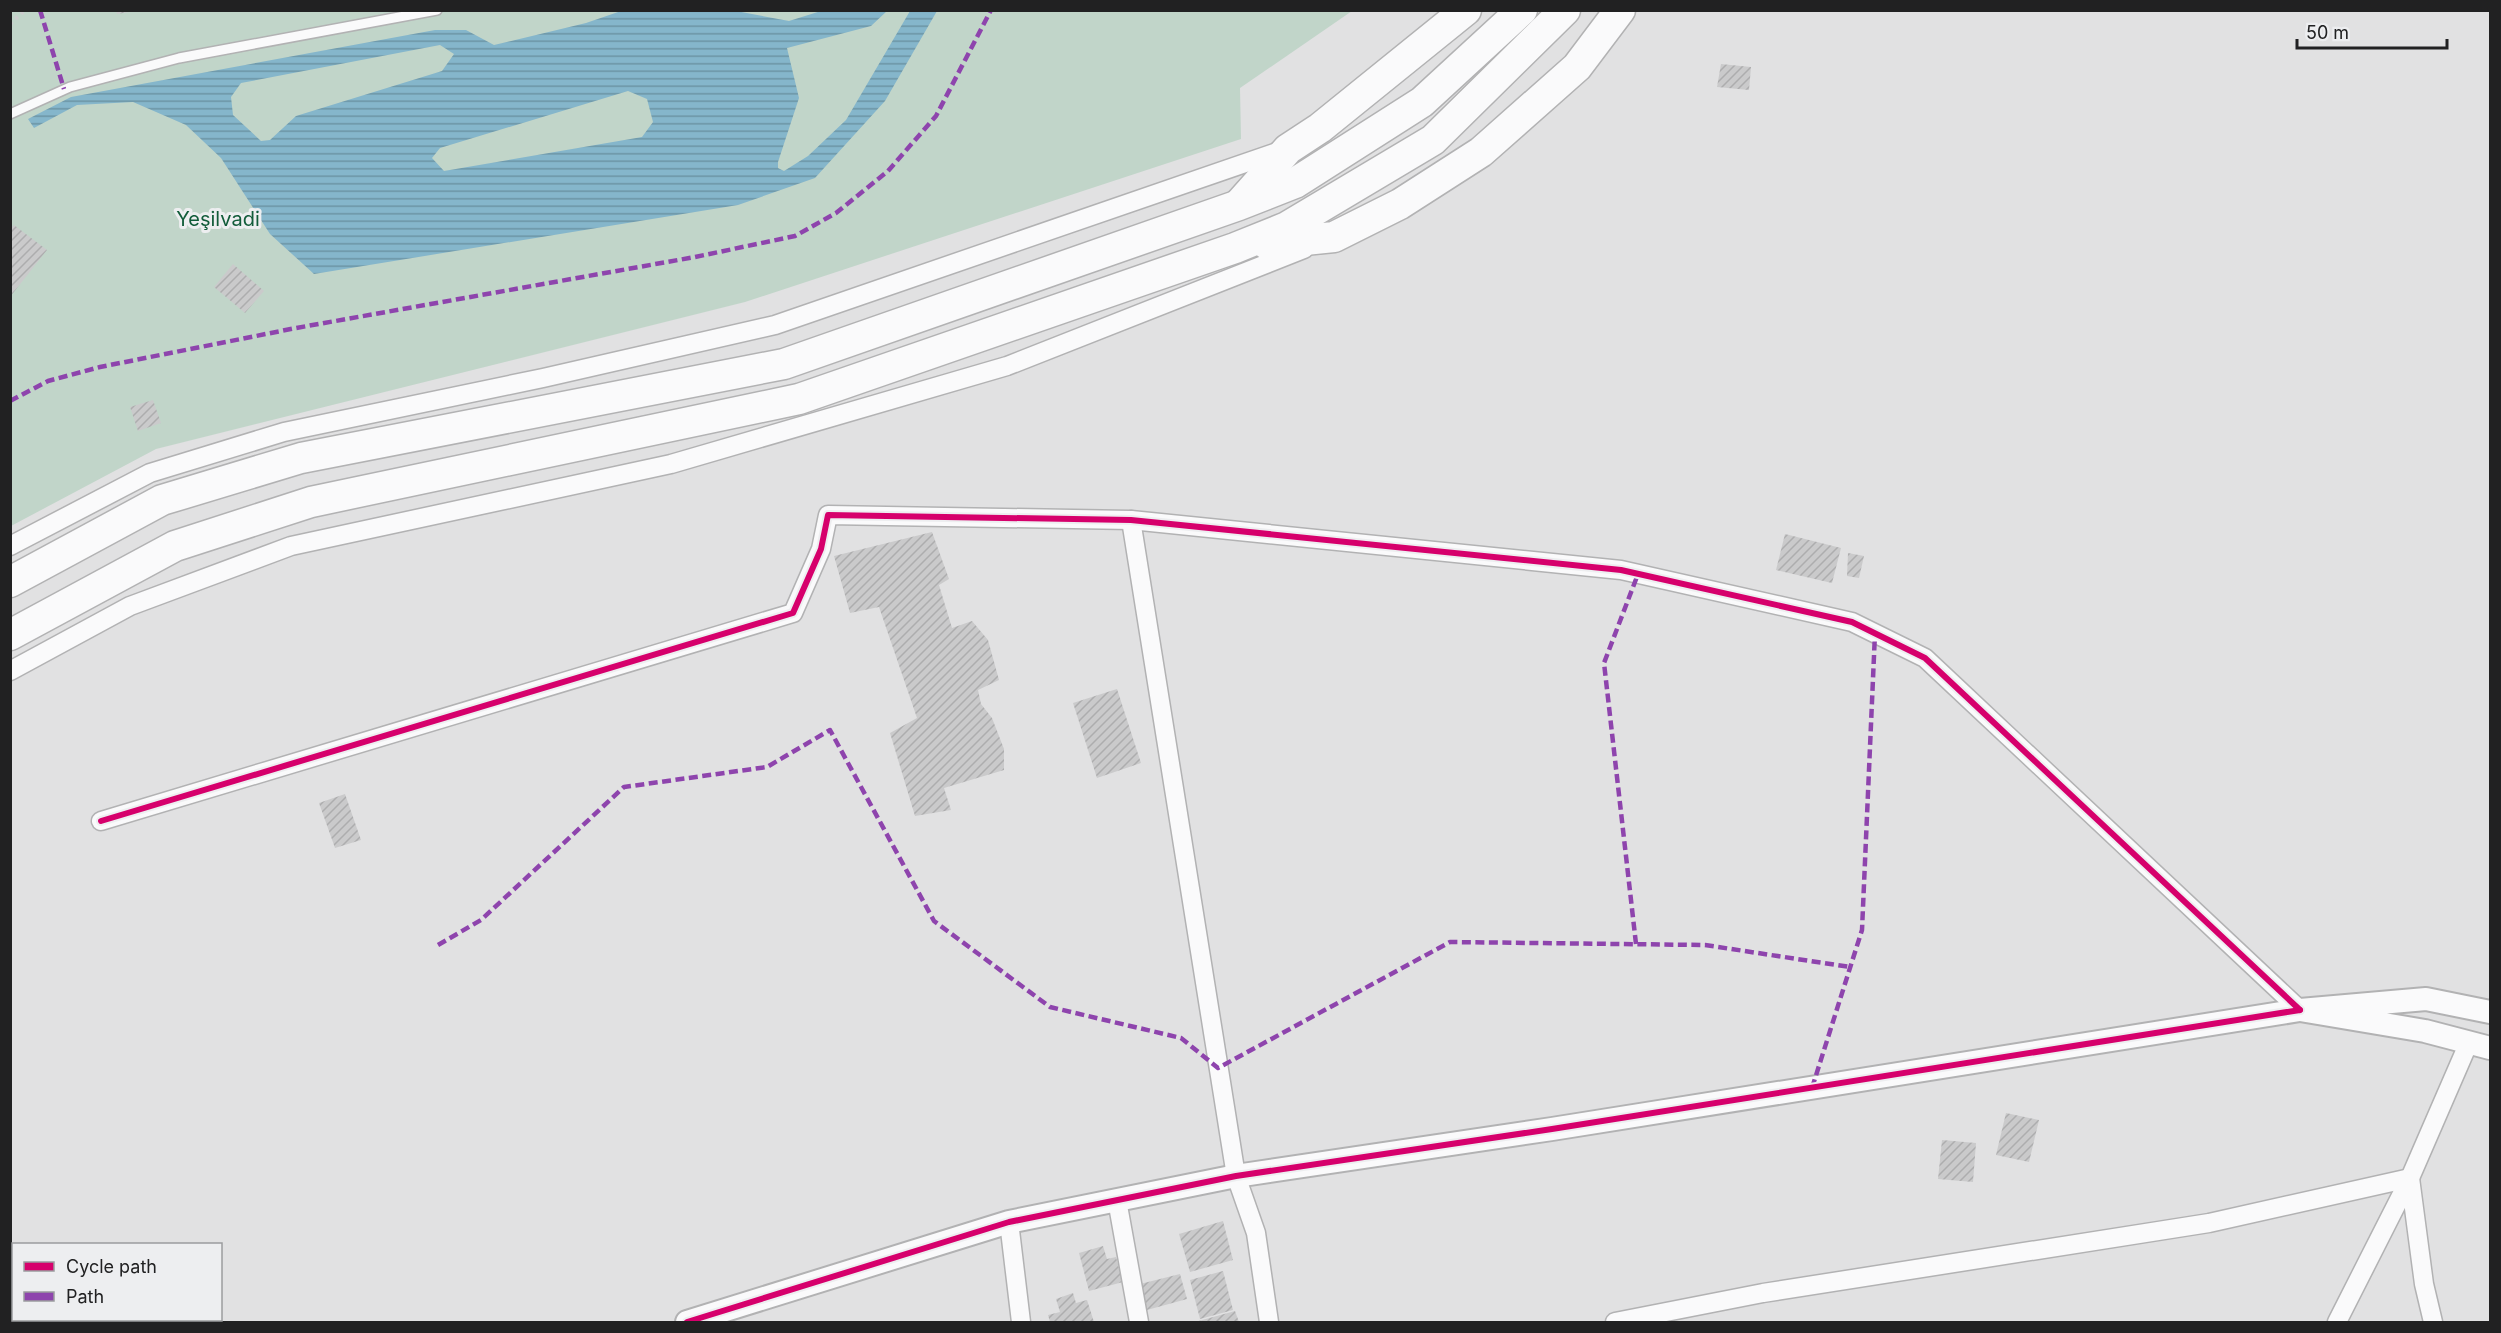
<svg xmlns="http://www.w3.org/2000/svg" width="2501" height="1333" font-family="Inter,sans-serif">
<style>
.green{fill:#c1d5c9}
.water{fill:url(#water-rules);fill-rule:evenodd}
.building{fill:url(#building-hatch)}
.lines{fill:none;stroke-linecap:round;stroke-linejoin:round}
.service-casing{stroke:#b2b2b3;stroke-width:12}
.minor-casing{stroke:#b2b2b3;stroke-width:21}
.tertiary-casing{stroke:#b2b2b3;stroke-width:26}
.primary-casing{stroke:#b2b2b3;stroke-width:33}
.path{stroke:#cdcdce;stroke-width:4;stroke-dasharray:3 4.5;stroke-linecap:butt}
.service{stroke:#fafafb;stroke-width:9}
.minor{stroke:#fafafb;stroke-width:18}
.tertiary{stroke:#fafafb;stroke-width:22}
.primary{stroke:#fafafb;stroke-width:30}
.quiet{stroke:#8e44ad;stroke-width:4.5;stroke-dasharray:9 4.5;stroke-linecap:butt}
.cycleway-casing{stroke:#edeef0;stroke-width:10}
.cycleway{stroke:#d6006c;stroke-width:6}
.labels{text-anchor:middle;stroke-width:6;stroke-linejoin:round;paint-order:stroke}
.park-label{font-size:20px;fill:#125c3a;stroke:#edeef0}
</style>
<defs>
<pattern id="water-rules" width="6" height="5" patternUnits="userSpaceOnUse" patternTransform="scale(1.5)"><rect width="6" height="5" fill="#85b6cb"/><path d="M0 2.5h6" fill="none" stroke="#6c94a4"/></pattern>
<pattern id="building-hatch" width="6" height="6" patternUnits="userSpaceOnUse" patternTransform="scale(1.5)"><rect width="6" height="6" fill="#cacacb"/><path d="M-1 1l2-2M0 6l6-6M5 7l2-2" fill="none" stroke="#adadae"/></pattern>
</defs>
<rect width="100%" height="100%" fill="#e1e1e2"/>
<path class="green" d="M11,11H1352L1240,88L1241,139L745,302L156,449L11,526Z"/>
<path class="water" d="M624,10L736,11L789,21L821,11H887L871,26L787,48L799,98L778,162V168L784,171L808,156L846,120L910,11H937L885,101L815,178L738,205L314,274L270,234L221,158L186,125L133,102L77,105L34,128L28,119L71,97L435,30H466L494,45L586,23ZM440,45L454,54L442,71L296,116L270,140L261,141L233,115L231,97L241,83ZM628,91L647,99L653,122L642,137L444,171L432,158L440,148Z"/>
<g class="building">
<path d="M116,10H130V12L117,14Z"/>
<path d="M1721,64L1751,67L1749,90L1717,87Z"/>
<path d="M14,225L47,250L10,297V230Z"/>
<path d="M233,264L264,291L245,313L214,287Z"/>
<path d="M153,400L161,423L138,431L130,407Z"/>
<path d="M932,532L949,579L939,585L952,628L972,621L988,640L999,680L978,690L981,704L992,718L1004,749V770L944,788L951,810L915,816L890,733L917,718L879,607L850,613L834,556Z"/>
<path d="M1785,534L1841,548L1832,583L1776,570Z"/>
<path d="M1848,553L1864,556L1859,578L1847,576Z"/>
<path d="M1117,689L1141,763L1097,778L1073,703Z"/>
<path d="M345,794L361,840L335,848L319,803Z"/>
<path d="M2006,1113L2039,1120L2029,1162L1996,1155Z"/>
<path d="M1942,1140L1976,1143L1973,1182L1938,1179Z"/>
<path d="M1223,1221L1233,1260L1190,1272L1179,1234Z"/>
<path d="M1103,1246L1107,1259L1116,1257L1123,1282L1089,1291L1079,1253Z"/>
<path d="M1223,1271L1233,1310L1200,1319L1190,1280Z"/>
<path d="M1180,1274L1187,1299L1147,1310L1140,1284Z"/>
<path d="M1073,1293L1076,1303L1087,1300L1094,1322H1050L1048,1315L1060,1312L1056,1299Z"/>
<path d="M1235,1311L1239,1322H1195Z"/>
</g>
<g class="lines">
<g class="service-casing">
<path id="service" d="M10,114L70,87L179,58L437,10"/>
</g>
<g class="minor-casing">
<g id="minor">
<path d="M1131,520L1236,1176L1256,1233L1269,1322"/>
<path d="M10,546L150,473L284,432L543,378L775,325L1283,150"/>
<path d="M10,671L130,606L291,546L671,464L1007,366L1304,249"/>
<path d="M101,821L793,613L821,549L828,515L1131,520L1621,570L1852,622L1925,658L2300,1010"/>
<path d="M1117,1200L1139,1322"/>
<path d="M1009,1222L1021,1322"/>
<path d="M1615,1322L1763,1293L2209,1223L2410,1178L2424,1284L2433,1322"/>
<path d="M2337,1322L2410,1178L2469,1042"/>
</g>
</g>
<g class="tertiary-casing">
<g id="tertiary">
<path d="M2490,1012L2426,999L2300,1010L2425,1031L2490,1048"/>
<path d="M687,1322L1009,1222L1236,1176L1552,1129L2300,1010"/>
</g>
</g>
<g class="primary-casing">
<g id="primary">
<path d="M1241,202L1288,149L1320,128L1466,10"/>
<path d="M1267,244L1334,237L1400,204L1481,152L1577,67L1620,10"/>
<path d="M10,582L162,500L301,458L784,364L1239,205L1295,183L1422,102L1522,10"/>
<path d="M10,635L175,546L311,502L799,399L1235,248L1287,227L1433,140L1565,10"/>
</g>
</g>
<path class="path" d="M10,24L25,10"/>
<use href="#service" class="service"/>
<use href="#minor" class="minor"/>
<use href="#tertiary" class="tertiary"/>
<use href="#primary" class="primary"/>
<g class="quiet">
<path d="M40,10L64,89"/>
<path d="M10,401L48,381L100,367L296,328L695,257L795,236L836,213L888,171L936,116L991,10"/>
<path d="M1636,944L1604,663L1638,574"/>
<path d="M438,945L481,920L624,787L767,767L830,730L934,921L1050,1007L1181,1038L1218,1068L1450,942L1705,945L1850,967"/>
<path d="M1812,1088L1862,930L1875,633"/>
</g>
<g class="cycleway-casing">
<g id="cycleway">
<path d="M101,821L793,613L821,549L828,515L1131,520L1621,570L1852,622L1925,658L2300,1010"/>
<path d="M687,1322L1009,1222L1236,1176L1552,1129L2300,1010"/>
</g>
</g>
<use href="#cycleway" class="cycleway"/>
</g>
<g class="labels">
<g class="park-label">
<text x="218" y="226">Yeşilvadi</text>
</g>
</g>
<rect width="2501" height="1333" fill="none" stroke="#212122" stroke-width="24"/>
<rect x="12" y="1243" width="210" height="78" fill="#edeef0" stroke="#9b9c9e" stroke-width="1.5"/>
<rect x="24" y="1262" width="30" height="9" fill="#d6006c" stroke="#9b9c9e" stroke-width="1.5"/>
<text x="66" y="1273" font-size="18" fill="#212122">Cycle path</text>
<rect x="24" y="1292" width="30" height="9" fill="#8e44ad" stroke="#9b9c9e" stroke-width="1.5"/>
<text x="66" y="1303" font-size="18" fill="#212122">Path</text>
<path d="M2297 39v9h150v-9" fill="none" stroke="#212122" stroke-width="3"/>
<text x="2306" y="39" font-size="18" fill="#212122" stroke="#edeef0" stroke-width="4.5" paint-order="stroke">50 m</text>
</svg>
